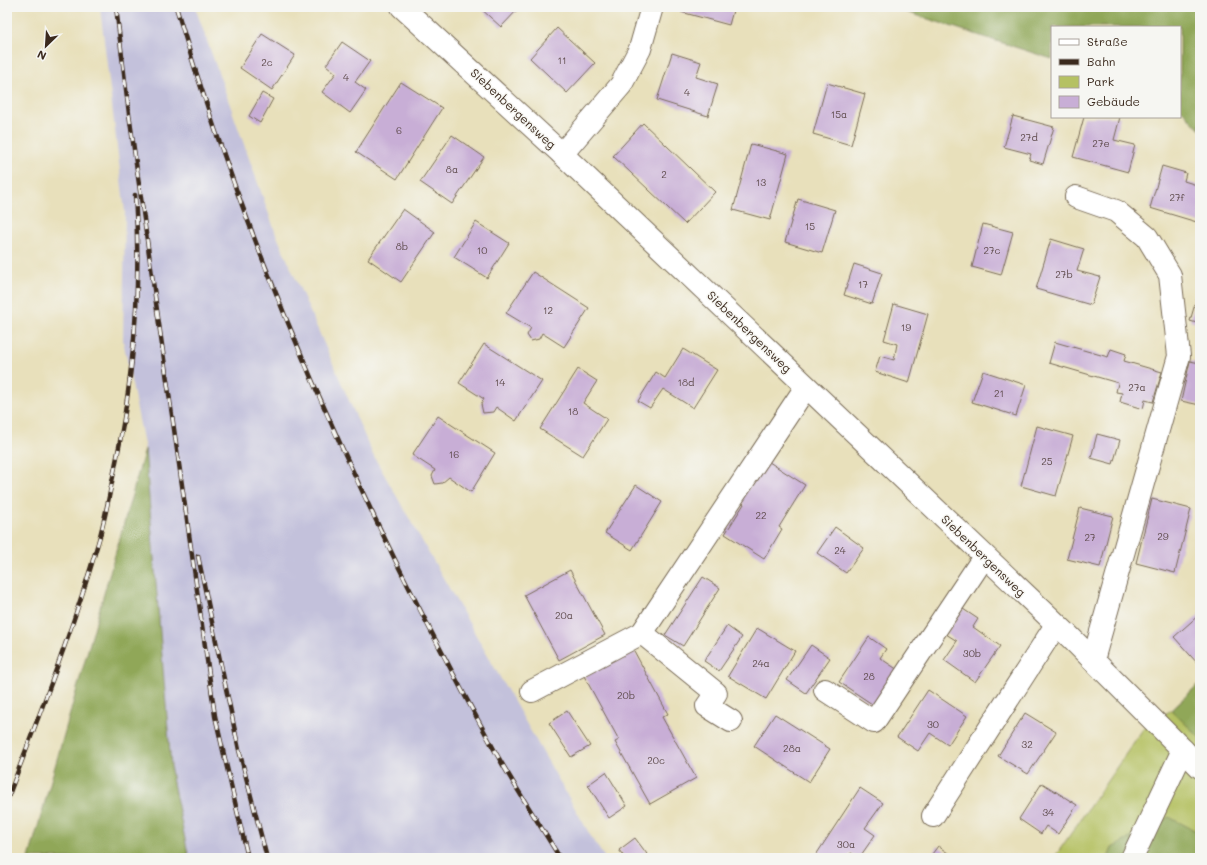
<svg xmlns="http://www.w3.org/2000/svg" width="1207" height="865" font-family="Mali,sans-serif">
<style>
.industrial{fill:#c3c1db}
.green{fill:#b5c163;stroke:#787640}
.forest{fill:#90a759;stroke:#66683c}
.building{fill:#c8aed6}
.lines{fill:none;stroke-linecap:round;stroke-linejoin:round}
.minor-casing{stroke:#786a55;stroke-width:24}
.minor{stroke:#fff;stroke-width:22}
.rail-casing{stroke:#3b2a1e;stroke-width:4.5}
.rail{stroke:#f6f6f2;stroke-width:3;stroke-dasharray:9;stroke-linecap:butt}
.labels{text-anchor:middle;stroke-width:3;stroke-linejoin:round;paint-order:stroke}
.number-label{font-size:10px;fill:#5e4b4c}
.street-label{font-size:12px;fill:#3b2a1e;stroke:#f6f6f2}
</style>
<rect width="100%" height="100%" fill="#f6f6f2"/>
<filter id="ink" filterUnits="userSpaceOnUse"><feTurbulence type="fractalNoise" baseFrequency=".025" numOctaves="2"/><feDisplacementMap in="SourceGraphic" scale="8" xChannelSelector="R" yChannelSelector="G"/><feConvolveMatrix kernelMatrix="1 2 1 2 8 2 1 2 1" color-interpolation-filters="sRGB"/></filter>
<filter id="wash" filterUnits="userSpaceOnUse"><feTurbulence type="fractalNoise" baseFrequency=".012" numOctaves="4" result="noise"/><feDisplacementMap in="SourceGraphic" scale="16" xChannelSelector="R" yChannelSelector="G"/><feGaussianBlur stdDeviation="0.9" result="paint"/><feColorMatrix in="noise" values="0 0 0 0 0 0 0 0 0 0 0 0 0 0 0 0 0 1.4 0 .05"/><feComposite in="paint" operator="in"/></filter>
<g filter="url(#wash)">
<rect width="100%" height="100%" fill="#e8e0bb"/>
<path class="industrial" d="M100,7H195L276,234L373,455L593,840L605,858H189L172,778L145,449L123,340L125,212Z"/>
<path class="green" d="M1200,683V858H1054L1143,729L1171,710Z"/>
<g class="forest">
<path d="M891,7H1200V130L1180,108V27H1052V59Z"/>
<path d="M145,449L172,778L189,858H29Z"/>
<path d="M1200,683V738L1171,710Z"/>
<path d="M1169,817L1200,833V858H1108L1112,848Z"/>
</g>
<g id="blocks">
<g class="building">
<path d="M479,7H520L501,27Z"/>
<path d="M682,7H734L729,25L681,12Z"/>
<path d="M557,28L595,63L567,93L530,58Z"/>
<path d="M262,34L295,55L272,90L240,68Z"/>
<path d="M342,42L370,61L355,82L366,90L350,113L322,92L336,73L326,65Z"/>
<path d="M672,53L701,62L696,77L718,84L708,116L657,100Z"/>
<path d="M401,82L442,108L397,179L356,152Z"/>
<path d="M827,83L865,94L851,145L813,134Z"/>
<path d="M262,93L273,99L260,123L249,116Z"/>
<path d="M1013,116L1054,127L1043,164L1029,160L1031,154L1004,147Z"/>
<path d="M1084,117H1120L1114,140L1135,145L1128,172L1073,157Z"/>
<path d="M643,123L715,192L685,224L613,156Z"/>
<path d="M452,135L484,157L452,204L420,182Z"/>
<path d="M751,144L788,154L770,220L733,210Z"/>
<path d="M1162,166L1186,173L1184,181L1200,186V223L1150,208Z"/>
<path d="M798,199L835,210L822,253L785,242Z"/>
<path d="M403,209L435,232L401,282L368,259Z"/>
<path d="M476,222L509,243L487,278L454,257Z"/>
<path d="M983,224L1013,232L1001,275L972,267Z"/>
<path d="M1051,239L1084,249L1077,271L1100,277L1091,305L1036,289Z"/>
<path d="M854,264L882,273L872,304L844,295Z"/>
<path d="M533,272L589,308L564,347L542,333L539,339L531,341L527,335L531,328L506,313Z"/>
<path d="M1200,287V324L1190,321Z"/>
<path d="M894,304L928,314L909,383L875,372L880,356L894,360L897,344L884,340Z"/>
<path d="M1055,342L1108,357L1111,349L1126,354L1124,361L1162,372L1153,402L1145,400L1143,409L1120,402L1122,393L1116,392L1118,383L1049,363Z"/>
<path d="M484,344L542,381L516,421L496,407L493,412L483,413L481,404L484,399L459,383Z"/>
<path d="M683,349L717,370L693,408L663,389L650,408L638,401L656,372L665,378Z"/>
<path d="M1190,361L1200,363V405L1181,401Z"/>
<path d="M578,369L597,381L583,403L607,419L583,456L540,429Z"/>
<path d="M983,371L1026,385L1016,416L972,402Z"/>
<path d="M438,416L495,453L471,492L449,477L442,483L435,484L432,476L435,470L412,455Z"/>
<path d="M1037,426L1073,436L1056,496L1021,486Z"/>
<path d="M1097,434L1120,440L1113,464L1091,458Z"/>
<path d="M766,460L805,485L779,527L782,529L764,559L725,534L744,504L740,501Z"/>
<path d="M636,485L662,502L632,550L605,533Z"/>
<path d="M1152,499L1191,509L1175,573L1136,563Z"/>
<path d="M1080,508L1113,516L1100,567L1067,559Z"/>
<path d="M835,527L864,548L846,573L817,553Z"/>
<path d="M570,570L605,635L559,660L524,595Z"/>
<path d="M703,577L720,588L683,646L665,635Z"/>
<path d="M963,609L978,619L973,627L1000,646L975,682L944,660L957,641L946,634Z"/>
<path d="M1200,614V663L1198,664L1174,637Z"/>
<path d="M727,626L742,637L719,671L704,661Z"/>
<path d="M757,628L795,651L766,699L728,676Z"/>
<path d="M869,637L886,649L880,658L898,670L875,706L839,682Z"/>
<path d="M811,645L830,658L806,693L787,680Z"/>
<path d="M633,649L668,714L662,717L696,778L650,804L615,742L619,740L584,676Z"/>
<path d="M928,690L967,716L948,745L930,733L918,751L897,737Z"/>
<path d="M567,711L590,746L571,757L549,723Z"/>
<path d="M1025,713L1056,732L1028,774L998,756Z"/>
<path d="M775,714L830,749L809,782L754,746Z"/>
<path d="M606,772L627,806L609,818L588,785Z"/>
<path d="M1042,783L1077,805L1058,834L1046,826L1041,834L1019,819Z"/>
<path d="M860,788L883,803L865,828L875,835L859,858L851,853L847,858H814Z"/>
<path d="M635,838L647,854L642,858H625L619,850Z"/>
<path d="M938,846L955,858H929Z"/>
</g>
</g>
</g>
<g filter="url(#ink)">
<use href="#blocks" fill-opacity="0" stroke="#786a55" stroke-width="1"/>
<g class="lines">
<g class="minor-casing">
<g id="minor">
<path d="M402,7L562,154L1069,636L1200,767"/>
<path d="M562,154L621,85L640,49L652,7"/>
<path d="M1076,197L1116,211L1147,237L1170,275L1179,356L1093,660"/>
<path d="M642,633L716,693L707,706L731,721"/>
<path d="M825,690L874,722L984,557"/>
<path d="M532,691L642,633L806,387"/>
<path d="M933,816L1056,625"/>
<path d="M1132,858L1183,750"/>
</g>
</g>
<use href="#minor" class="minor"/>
<g class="rail-casing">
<g id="rail">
<path d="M116,7L129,114L215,716L248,858"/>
<path d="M176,7C253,268 365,516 496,753C516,789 539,823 560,858"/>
<path d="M198,556L239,750L267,858"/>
<path d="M7,800C39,715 73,630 98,543C105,520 109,496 114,472C133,382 142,288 135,195"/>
</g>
</g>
<use href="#rail" class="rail"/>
</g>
</g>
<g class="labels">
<g class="number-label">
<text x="562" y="64">11</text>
<text x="267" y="66">2c</text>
<text x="346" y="81">4</text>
<text x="687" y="96">4</text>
<text x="839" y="118">15a</text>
<text x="399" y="134">6</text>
<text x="1029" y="141">27d</text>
<text x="1101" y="147">27e</text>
<text x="452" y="173">8a</text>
<text x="664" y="178">2</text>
<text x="761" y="186">13</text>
<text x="1177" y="201">27f</text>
<text x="810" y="230">15</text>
<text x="402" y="250">8b</text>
<text x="482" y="254">10</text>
<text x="992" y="254">27c</text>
<text x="1064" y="278">27b</text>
<text x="863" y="288">17</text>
<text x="548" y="314">12</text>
<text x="906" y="331">19</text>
<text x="500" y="386">14</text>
<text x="686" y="386">18d</text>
<text x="1137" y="391">27a</text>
<text x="999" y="397">21</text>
<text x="573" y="415">18</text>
<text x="454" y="458">16</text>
<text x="1047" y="465">25</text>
<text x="761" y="519">22</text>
<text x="1163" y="540">29</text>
<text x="1090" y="541">27</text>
<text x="840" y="554">24</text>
<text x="564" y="619">20a</text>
<text x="972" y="657">30b</text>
<text x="761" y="667">24a</text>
<text x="869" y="680">28</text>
<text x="626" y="699">20b</text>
<text x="933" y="728">30</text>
<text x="1027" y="748">32</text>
<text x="792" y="752">28a</text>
<text x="656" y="764">20c</text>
<text x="1048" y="816">34</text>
<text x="846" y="848">30a</text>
</g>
<g class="street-label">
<text transform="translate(513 109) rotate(43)" y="4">Siebenbergensweg</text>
<text transform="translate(749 332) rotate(44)" y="4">Siebenbergensweg</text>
<text transform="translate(983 556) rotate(44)" y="4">Siebenbergensweg</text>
</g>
</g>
<rect width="1207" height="865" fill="none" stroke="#f6f6f2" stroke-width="24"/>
<rect x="1051" y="26" width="130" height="92" fill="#f6f6f2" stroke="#aba49d"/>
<rect x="1059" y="39" width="20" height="6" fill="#ffffff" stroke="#aba49d"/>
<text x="1087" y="46" font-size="12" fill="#3b2a1e">Straße</text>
<rect x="1059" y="59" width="20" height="6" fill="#3b2a1e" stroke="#aba49d"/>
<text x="1087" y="66" font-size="12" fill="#3b2a1e">Bahn</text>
<rect x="1059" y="76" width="20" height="12" fill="#b5c163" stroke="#aba49d"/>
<text x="1087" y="86" font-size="12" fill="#3b2a1e">Park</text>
<rect x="1059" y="96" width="20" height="12" fill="#c8aed6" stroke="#aba49d"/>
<text x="1087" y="106" font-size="12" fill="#3b2a1e">Gebäude</text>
<g transform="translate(46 46) rotate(205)" stroke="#f6f6f2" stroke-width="3" paint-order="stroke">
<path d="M0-3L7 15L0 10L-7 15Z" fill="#3b2a1e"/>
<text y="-6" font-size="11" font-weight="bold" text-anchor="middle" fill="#3b2a1e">N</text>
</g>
</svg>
